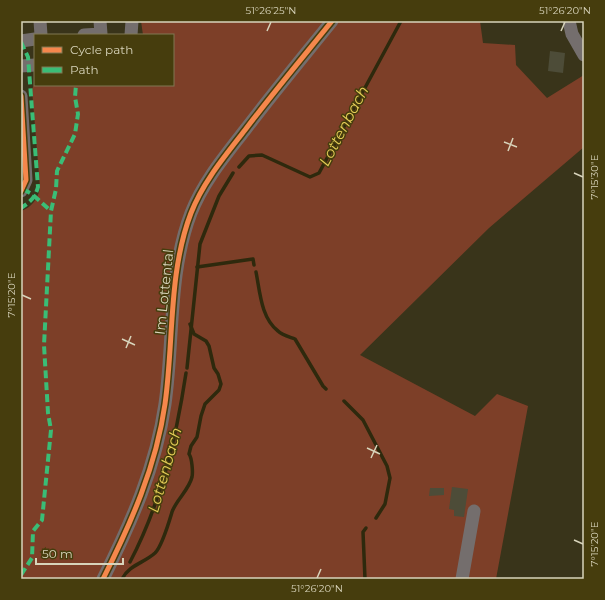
<svg xmlns="http://www.w3.org/2000/svg" width="605" height="600" font-family="Montserrat,sans-serif">
<style>
.green{fill:#7d3f28}
.lines{fill:none;stroke-linecap:round;stroke-linejoin:round}
.stream{stroke:#2e290d;stroke-width:3.5}
.building{fill:#4d4c38}
.minor{stroke:#746e6d;stroke-width:13}
.quiet{stroke:#3abd76;stroke-width:4;stroke-dasharray:8 4;stroke-linecap:butt}
.cycleway-casing{stroke:#463d0d;stroke-width:8}
.cycleway{stroke:#f5874c;stroke-width:5}
.ticks{fill:none;stroke:#d8d4bb;stroke-width:1.5}
.labels{text-anchor:middle;stroke-width:3;stroke-linejoin:round;paint-order:stroke}
.street-label{font-size:14px;fill:#d8d4bb;stroke:#463d0d}
.water-label{font-size:15px;font-style:italic;fill:#e6ce58;stroke:#463d0d}
.neatline{fill:none;stroke:#d8d4bb;stroke-width:1.5}
.ticks-label{font-size:10px;text-anchor:middle;fill:#d8d4bb}
</style>
<rect width="100%" height="100%" fill="#39341a"/>
<path class="green" d="M141,21H480L483,43L515,45L516,65L547,98L584,75V147L489,228L360,355L475,416L497,394L528,406L496,579H21V211C31,208 38,199 40,188L32,89L35,83V85H173V35H143Z"/>
<g class="lines">
<g class="stream">
<path d="M239,167L249,156L262,155L310,177L319,173L401,21"/>
<path d="M197,267L253,259L254,265"/>
<path d="M256,272C260,292 261,318 278,331C282,335 290,337 295,339L323,386L326,389"/>
<path d="M187,368L200,244L219,196L233,173"/>
<path d="M344,401L363,420L387,466L390,478L385,504L376,518"/>
<path d="M130,562C161,503 176,439 186,373"/>
<path d="M122,579C129,565 144,563 155,553C162,546 169,522 172,512C176,500 189,490 192,477C193,472 192,458 189,454L191,446L197,437L201,416L205,404L219,390L221,384L218,374L214,368L209,346L206,341L194,334L190,324"/>
<path d="M365,579L363,532L366,528"/>
</g>
</g>
<g class="building">
<path d="M550,51L565,53L563,73L548,71Z"/>
<path d="M452,487L468,489L464,517L454,516V510L449,509Z"/>
<path d="M430,488H444V495L429,496Z"/>
</g>
<g class="lines">
<g class="minor">
<path d="M40,21L41,35"/>
<path d="M569,21L572,34L584,55"/>
<path d="M84,35L101,34L100,21"/>
<path d="M131,35L132,21"/>
<path d="M21,41L35,39"/>
<path d="M21,66L35,65"/>
<path d="M21,96L26,180L21,191"/>
<path d="M103,579C131,523 156,467 165,404C174,341 168,273 191,213C203,182 225,156 245,130C273,93 303,57 332,21"/>
<path d="M462,579L474,511"/>
</g>
<g class="quiet">
<path d="M21,42L28,57L38,187C35,198 30,202 21,208"/>
<path d="M23,189L32,194L51,211"/>
<path d="M21,575L32,558L33,531L42,520L51,430L48,413L44,345L51,211L56,189L57,171L75,134L78,114L75,97L76,85"/>
</g>
<g class="cycleway-casing">
<g id="cycleway">
<path d="M21,96L26,180L21,191"/>
<path d="M103,579C131,523 156,467 165,404C174,341 168,273 191,213C203,182 225,156 245,130C273,93 303,57 332,21"/>
</g>
</g>
<use href="#cycleway" class="cycleway"/>
</g>
<path class="ticks" d="M267,31L271,22M561,31L565,22M504,142L517,147M508,151L513,138M574,173L583,177M22,295L31,299M122,339L135,345M126,348L131,336M367,448L380,454M371,458L377,445M574,540L583,544M317,578L321,569"/>
<g class="labels">
<g class="street-label">
<text transform="translate(164 292) rotate(-84)" y="5">Im Lottental</text>
</g>
<g class="water-label">
<text transform="translate(344 126) rotate(-62)" y="5">Lottenbach</text>
<text transform="translate(165 470) rotate(-74)" y="5">Lottenbach</text>
</g>
</g>
<rect width="605" height="600" fill="none" stroke="#463d0d" stroke-width="44"/>
<rect x="34" y="34" width="140" height="52" fill="#463d0d" stroke="#807953"/>
<rect x="42" y="47" width="20" height="6" fill="#f5874c" stroke="#807953"/>
<text x="70" y="54" font-size="12" fill="#d8d4bb">Cycle path</text>
<rect x="42" y="67" width="20" height="6" fill="#3abd76" stroke="#807953"/>
<text x="70" y="74" font-size="12" fill="#d8d4bb">Path</text>
<path d="M36 558v6h87v-6" fill="none" stroke="#d8d4bb" stroke-width="2"/>
<text x="42" y="558" font-size="12" fill="#d8d4bb" stroke="#463d0d" stroke-width="3" paint-order="stroke">50 m</text>
<rect x="22" y="22" width="561" height="556" class="neatline"/>
<g class="ticks-label">
<text x="271" y="14">51°26'25"N</text>
<text x="565" y="14">51°26'20"N</text>
<text transform="translate(594 177) rotate(-90)" y="4">7°15'30"E</text>
<text transform="translate(11 295) rotate(-90)" y="4">7°15'20"E</text>
<text transform="translate(594 544) rotate(-90)" y="4">7°15'20"E</text>
<text x="317" y="592">51°26'20"N</text>
</g>
</svg>
